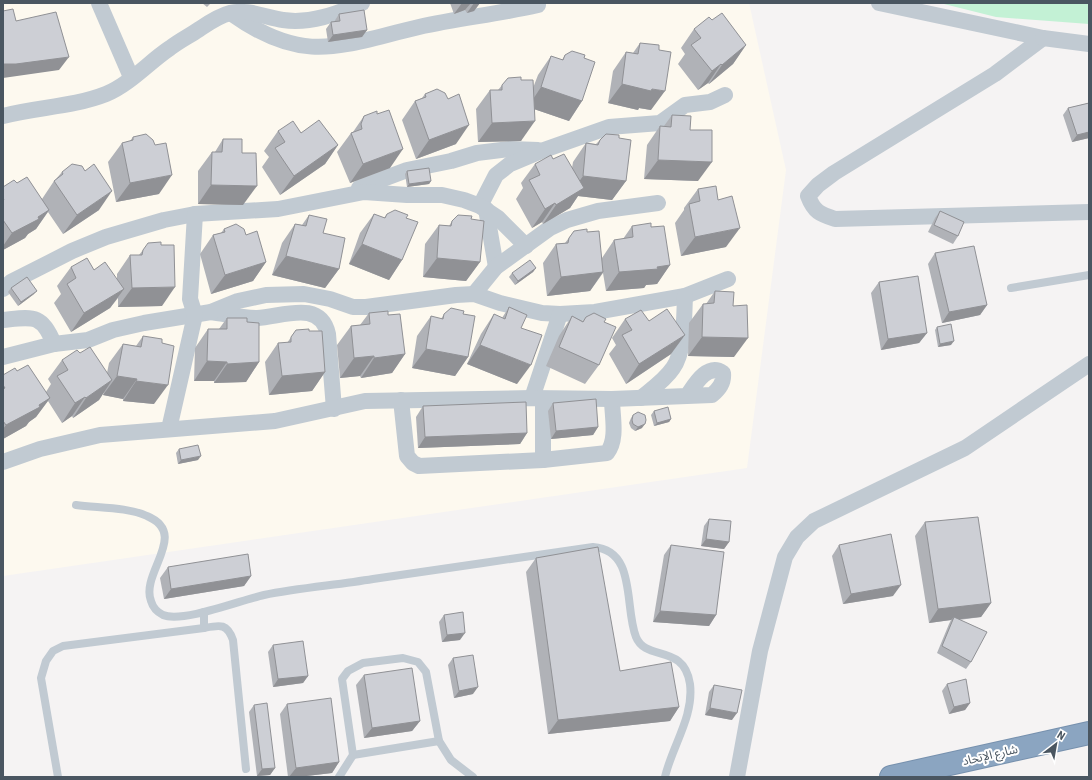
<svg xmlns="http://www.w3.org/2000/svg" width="1092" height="780" font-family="'Roboto Condensed','Noto Sans Arabic',sans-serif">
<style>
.commercial{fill:#fdf9ef}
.green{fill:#c3f1d5}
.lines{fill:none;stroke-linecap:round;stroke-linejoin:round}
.highway-casing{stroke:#7690ad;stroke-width:24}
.lane{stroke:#c1cad2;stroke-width:8}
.street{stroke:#c1cad2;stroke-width:16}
.highway{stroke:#8ba5c1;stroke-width:22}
.wall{fill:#b0b2b7}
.shaded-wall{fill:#909195}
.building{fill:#cdcfd5;stroke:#909195}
.labels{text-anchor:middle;stroke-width:4;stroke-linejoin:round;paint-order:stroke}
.street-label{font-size:12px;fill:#4a5661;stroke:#fff}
</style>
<rect width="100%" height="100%" fill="#f5f3f3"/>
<path class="commercial" d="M3,3H749L786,170L747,468L3,576Z"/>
<path class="green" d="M940,3H1089V24L996,17Z"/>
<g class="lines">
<g class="highway-casing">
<path id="highway" d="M891,777L1089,733"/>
</g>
<g class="lane">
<path d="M1011,288L1089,275"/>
<path d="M76,505C97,508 128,507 147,516C190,534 140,573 151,601C153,608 157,612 163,615C183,623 241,600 264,595C299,588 337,585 373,579C446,568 520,558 593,547C637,550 624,607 636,637C646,662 684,643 690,684C694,717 672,746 665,777"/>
<path d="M204,628C220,625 227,623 233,640L246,769"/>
<path d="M353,755L439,741"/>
<path d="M58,777L41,678L46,661L53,651L63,646L204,628V612"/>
<path d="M339,777L353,755L342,679L348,671L363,663L403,658L418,662L426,672L439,741L451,760L473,777"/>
</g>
<g class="street">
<path d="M99,3L131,77"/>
<path d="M879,3L1043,38L995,74L834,173L818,185L808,196C814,212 820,214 835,219L1089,212"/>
<path d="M232,14C305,66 341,45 419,27C459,18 499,14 538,5"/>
<path d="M1043,38L1089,44"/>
<path d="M3,116C37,107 73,107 106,94C130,84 149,62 170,48C179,41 189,36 198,30C207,24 218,16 230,13C246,8 267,18 283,20C310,24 337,14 362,3"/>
<path d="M359,188L407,170L451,161L477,153L510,149L538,150"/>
<path d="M480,206L496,175L510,164L541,151L609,127L660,123L685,105L710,102L725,95"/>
<path d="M486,209L496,267"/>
<path d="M3,289L11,282L72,251L106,237L164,220L195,214L278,209L364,192L407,195H442L464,200L480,206L498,218L526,246"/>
<path d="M474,294L496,267L550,228L567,220L598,211L658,203"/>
<path d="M211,312C226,314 242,318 257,318C282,317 320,299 328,334L334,409"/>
<path d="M3,320C32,317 42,313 54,344"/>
<path d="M3,357L54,344L88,340L113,330L144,323L211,312L238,301L266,295L304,294L330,299L353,307H366L456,295L474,294L500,303L542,313L560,314L595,312L685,296L728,279"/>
<path d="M532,398L560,314"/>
<path d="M641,398C652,389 665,380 673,368C685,352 684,316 685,296"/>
<path d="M401,400L407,456L413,463L419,466L543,460L607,453C618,439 612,416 612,399"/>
<path d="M169,429L195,315L190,299L195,214"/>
<path d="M543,460V399"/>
<path d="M3,462L40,449L100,435L275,421L365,401L532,398L612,399L687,396C694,386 707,362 723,373C724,383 719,389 712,395L687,396"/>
<path d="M737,777L760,651L785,557L797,537L814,521L965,448L1089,364"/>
</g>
<use href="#highway" class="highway"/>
</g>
<g class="wall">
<path d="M202,3H211L207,7Z"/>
<path d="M450,3H480L474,11L467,13L465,10L454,14Z"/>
<path d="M339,14L367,30L362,37L328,42L326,29L331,22H334Z"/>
<path d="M712,20L746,45L733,64L709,84L708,83L698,90L678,64L685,54L681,48L694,29Z"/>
<path d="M640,43L651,110L639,108L638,110L608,103L613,71L626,52L633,53Z"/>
<path d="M565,55L584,58L582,101L569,121L534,109L521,141L478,142L476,109L490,90H498L508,78L521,80L533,88L538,75L551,56L562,60Z"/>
<path d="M425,94L456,144L416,159L402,120L415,101L422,98Z"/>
<path d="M1089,103V138L1072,142L1063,115L1068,108Z"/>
<path d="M377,114L390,168L350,183L337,152L351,133L353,132L364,116Z"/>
<path d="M672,115L690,130L698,181L644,179L647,145L660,126H664Z"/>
<path d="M278,131L301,133L338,145L325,164L280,195L262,167L269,157L264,151Z"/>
<path d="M133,137L159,194L116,202L108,162L122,143L130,141Z"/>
<path d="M619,138L626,181L612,200L578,196L570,208L543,224L542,222L532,228L516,199L523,188L521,183L535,164L553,159L572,168L573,162L586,143L596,144L600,140Z"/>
<path d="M223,139L242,153L243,205L198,204V171L212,152H215Z"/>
<path d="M407,171L431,181L429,184L407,187L405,174Z"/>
<path d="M62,172L99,210L63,234L48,212L36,229L28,234L25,238L3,250V187L17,183L42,199L54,181L56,179Z"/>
<path d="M698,189L726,247L681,256L675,223L684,210V208Z"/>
<path d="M940,211L958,236L953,244L928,232L935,218Z"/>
<path d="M374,214L384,218L387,214L406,218L402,260L389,280L349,264L360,233Z"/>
<path d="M309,215L323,233L339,269L325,288L272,275L282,243L295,224L302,225Z"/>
<path d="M471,219L480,262L466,281L423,277L425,244L439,225L449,226L452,221Z"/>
<path d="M632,226L651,227L670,265L657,284L646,285L644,288L606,291L603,273L590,291L547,296L543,263L556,244L565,243L574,231L587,232L602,258L614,240L623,239Z"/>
<path d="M224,229L246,235L266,262L253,281L211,294L200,254L213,235L221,233Z"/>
<path d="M143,250L162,306L118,307V298L110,308L71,332L54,303L61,294L57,286L71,267L94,270L117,279V274L130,255H139Z"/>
<path d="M935,253L987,305L980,315L942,323L928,264Z"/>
<path d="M536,268L533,272L515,285L509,277L512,273Z"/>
<path d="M879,282L927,333L919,343L881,350L871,293Z"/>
<path d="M11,288L34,294L18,306L8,292Z"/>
<path d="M715,291L733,306L734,357L688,356L689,323L703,304H706Z"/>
<path d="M509,307L521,328L517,384L467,364L481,334L494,314L502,318Z"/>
<path d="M369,313L388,315L405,354L392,373L361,378L360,376L340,378L337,345L351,326L360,325Z"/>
<path d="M444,314H463L468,357L455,376L412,368L417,336L431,316L441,319Z"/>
<path d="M572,316L583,321L586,317L604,322L599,365L585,384L546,366L559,336Z"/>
<path d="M227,318L247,322L259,362L246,382L214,383V381H194L195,348L208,329H219Z"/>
<path d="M625,319L649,321L671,354L626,384L609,354L616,345L612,338Z"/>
<path d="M937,327L951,345L938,347L935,330Z"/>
<path d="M296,330L309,331L325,372L312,391L269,395L265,362L278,343H287Z"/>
<path d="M143,336L154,404L123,401V399L103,395L104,392L99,400L73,418L72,416L62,423L48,401L36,417L29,422L26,426L3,439V375L17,371L46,392L51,384L48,379L62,360L80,353L107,373L109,363L123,344L136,346Z"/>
<path d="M553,403L598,427L593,435L551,439L548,411Z"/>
<path d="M423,406L527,433L520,444L418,448L416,417Z"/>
<path d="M654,411L671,419L669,422L654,426L651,415Z"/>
<path d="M633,415L642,428L635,431L631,428L629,423L631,418Z"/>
<path d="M179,449L198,460L178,464L176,453Z"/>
<path d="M709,519L729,542L724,549L701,546L704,526Z"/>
<path d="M925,522L991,603L981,617L959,620L971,662L966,669L937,653L949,624L951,620L929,623L915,536Z"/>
<path d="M671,545L716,615L709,626L653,622L664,555Z"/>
<path d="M839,545L893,596L843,604L832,556Z"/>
<path d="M536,558L620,671L679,707L670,721L548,734L526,572Z"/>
<path d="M168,567L251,576L244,586L164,599L160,578Z"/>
<path d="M444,615L460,640L442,642L439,622Z"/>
<path d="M273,645L308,676L303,683L273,687L268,652Z"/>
<path d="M453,658L473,694L454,698L448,665Z"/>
<path d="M364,675L420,721L412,731L364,738L356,685Z"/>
<path d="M947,684L970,703L965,710L949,714L942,691Z"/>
<path d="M714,685L732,720L705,715L709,692Z"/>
<path d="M287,704L339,762L332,773L298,777H288L280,714Z"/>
<path d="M254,705L275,768L270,775L257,776L249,712Z"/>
</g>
<g class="shaded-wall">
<path d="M462,3H471L465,10L454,14Z"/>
<path d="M474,3H480L474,11L467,13Z"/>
<path d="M367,30L362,37L328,42L333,35Z"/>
<path d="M746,45L733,64L709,84L722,65Z"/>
<path d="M69,57L59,70L3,78V64Z"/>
<path d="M721,64L708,83L698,90L712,71Z"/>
<path d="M622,84L652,89L665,91L651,110L639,108L638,110L608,103Z"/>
<path d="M541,87L582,101L569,121L528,107Z"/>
<path d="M535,121L521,141L478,142L492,123Z"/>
<path d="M469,125L456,144L416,159L429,140Z"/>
<path d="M1089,132V138L1072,142L1077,135Z"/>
<path d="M338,145L325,164L280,195L294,176Z"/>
<path d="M403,149L390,168L350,183L363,164Z"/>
<path d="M658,160L712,162L698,181L644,179Z"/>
<path d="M172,175L159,194L116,202L130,183Z"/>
<path d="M583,176L626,181L612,200L578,196L570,208L543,224L556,205L570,195Z"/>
<path d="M431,181L429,184L407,187L409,184Z"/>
<path d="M211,185L257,186L243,205L198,204Z"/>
<path d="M112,191L99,210L63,234L77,215Z"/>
<path d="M555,203L542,222L532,228L545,209Z"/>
<path d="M49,210L36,229L28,234L25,238L3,250V246L12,233Z"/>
<path d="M740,228L726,247L681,256L695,237Z"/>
<path d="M362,244L402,260L389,280L349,264Z"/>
<path d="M286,256L339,269L325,288L272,275Z"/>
<path d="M437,258L480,262L466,281L423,277Z"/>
<path d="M266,262L253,281L211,294L225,275Z"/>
<path d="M670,265L657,284L646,285L644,288L606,291L619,272Z"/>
<path d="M536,268L533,272L515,285L518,281Z"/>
<path d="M603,272L590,291L547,296L561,277Z"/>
<path d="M175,287L162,306L118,307L132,288Z"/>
<path d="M124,289L110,308L71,332L84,313Z"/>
<path d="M37,291L34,294L18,306L21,302Z"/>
<path d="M987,305L980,315L942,323L949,312Z"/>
<path d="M927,333L919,343L881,350L888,339Z"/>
<path d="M685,335L671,354L626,384L639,364Z"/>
<path d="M702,337L748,338L734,357L688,356Z"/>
<path d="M954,341L951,345L938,347L940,344Z"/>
<path d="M480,345L531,365L517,384L467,364Z"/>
<path d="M426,349L468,357L455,376L412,368Z"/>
<path d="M405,354L392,373L361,378L374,358Z"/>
<path d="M374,356L360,376L340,378L354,358Z"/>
<path d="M207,361L227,362L214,381H194Z"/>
<path d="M259,362L246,382L214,383L227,364Z"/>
<path d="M325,372L312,391L269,395L282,376Z"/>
<path d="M117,376L137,379L123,399L103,395Z"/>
<path d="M112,380L99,400L73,418L86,398Z"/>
<path d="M136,381L168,385L154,404L123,401Z"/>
<path d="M85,397L72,416L62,423L75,403Z"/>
<path d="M50,398L36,417L29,422L26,426L3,439V429L6,425Z"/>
<path d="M671,419L669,422L654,426L657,423Z"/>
<path d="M645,424L642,428L635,431L638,427Z"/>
<path d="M598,427L593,435L551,439L556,431Z"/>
<path d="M527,433L520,444L418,448L425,437Z"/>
<path d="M201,456L198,460L178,464L181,460Z"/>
<path d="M706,539L729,542L724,549L701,546Z"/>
<path d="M251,576L244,586L164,599L171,589Z"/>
<path d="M901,585L893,596L843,604L851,594Z"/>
<path d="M991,603L981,617L952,620L954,617L951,620L929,623L938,609Z"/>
<path d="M660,611L716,615L709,626L653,622Z"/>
<path d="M465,633L460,640L442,642L447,635Z"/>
<path d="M308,676L303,683L273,687L278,679Z"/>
<path d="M478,687L473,694L454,698L459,691Z"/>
<path d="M970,703L965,710L949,714L954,707Z"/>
<path d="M679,707L670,721L548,734L558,720Z"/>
<path d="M710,708L737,713L732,720L705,715Z"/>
<path d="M420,721L412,731L364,738L372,728Z"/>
<path d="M339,762L332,773L298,777H289L296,768Z"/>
<path d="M275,768L270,775L257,776L262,769Z"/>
</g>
<g class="building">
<path d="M13,9L16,21L56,12L69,57L16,64H3V11Z"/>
<path d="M364,10L367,30L333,35L331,22L340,21L339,14Z"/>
<path d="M722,13L746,45L722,65L721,64L712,71L691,45L701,38L694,29L709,17L712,20Z"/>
<path d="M640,43L659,45V50L671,52L665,91L652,89L651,91L622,84L626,52L638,54Z"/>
<path d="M572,51L585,55L584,58L595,62L582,101L541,87L551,56L563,60L565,55Z"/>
<path d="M521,77V80H533L535,121L492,123L490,90H502V85L508,78Z"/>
<path d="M437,89L445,93L448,99L459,94L469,125L429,140L415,101L426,97L425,94Z"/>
<path d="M1089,103V132L1077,135L1068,108Z"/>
<path d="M389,110L403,149L363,164L351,133L362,129L361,124L364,116L377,111V114Z"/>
<path d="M672,115L691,116L690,130H712V162L658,160L660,126L671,127Z"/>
<path d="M319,120L338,145L294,176L275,148L285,142L278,131L293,121L301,133Z"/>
<path d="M146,134L153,140L155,145L166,143L172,175L130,183L122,143L133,140V137Z"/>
<path d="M606,134L619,135V138L631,140L626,181L583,176L586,143L598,145L600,140Z"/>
<path d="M223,139H242V153H256L257,186L211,185L212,152H222Z"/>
<path d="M564,154L584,188L556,205L555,203L545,209L529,180L540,175L535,164L551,155L553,159Z"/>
<path d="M72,164L82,166L85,171L94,164L112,191L77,215L54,181L63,174L62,172Z"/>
<path d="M429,168L431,181L409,184L407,171Z"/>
<path d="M27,177L49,210L38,217L39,219L12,233L3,220V200H4L3,198V187L14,180L17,183Z"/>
<path d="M716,186L718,200L732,196L740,228L695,237L689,204L700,201L698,189Z"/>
<path d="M395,210L408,215L406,218L418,222L402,260L362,244L374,214L385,218L387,214Z"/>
<path d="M940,211L964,222L958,236L934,225Z"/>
<path d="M309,215L327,219L323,233L345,238L339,269L286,256L295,224L306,226Z"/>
<path d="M458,215L472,216L471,219L484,221L480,262L437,258L439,225L451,226L452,221Z"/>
<path d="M651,223V227L664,226L670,265L657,267L658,269L619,272L614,240L633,237L632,226Z"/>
<path d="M236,224L244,229L246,235L257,231L266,262L225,275L213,235L225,232L224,229Z"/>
<path d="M587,229V232L599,231L603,272L561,277L556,244L568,243L569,238L574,231Z"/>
<path d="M161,242V245H174L175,287L132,288L130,255H142L143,250L148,243Z"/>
<path d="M974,246L987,305L949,312L935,253Z"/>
<path d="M87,258L94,270L105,262L124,289L84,313L67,284L76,278L71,267Z"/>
<path d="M530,260L536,268L518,281L512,273Z"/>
<path d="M918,276L927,333L888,339L879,282Z"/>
<path d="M27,277L37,291L21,302L11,288Z"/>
<path d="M715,291L734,292L733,306L747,305L748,338L702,337L703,304L714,303Z"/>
<path d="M509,307L527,315L521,328L542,335L531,365L480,345L494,314L505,319Z"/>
<path d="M451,308L464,311L463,314L475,316L468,357L426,349L431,316L443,319L444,314Z"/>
<path d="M667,309L685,335L639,364L622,335L632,330L625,319L641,310L649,321Z"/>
<path d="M388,311V315L400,314L405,354L374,358V356L354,358L351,326L370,324L369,313Z"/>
<path d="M594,313L606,319L604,322L616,327L599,365L559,347L572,316L583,322L586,317Z"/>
<path d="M227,318H247V322L259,323V362L227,364V362L207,361L208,329H227Z"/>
<path d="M951,324L954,341L940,344L937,327Z"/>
<path d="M309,329V331H322L325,372L282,376L278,343L291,342V337L296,330Z"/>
<path d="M143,336L162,339V343L174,346L168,385L136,381L137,379L117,376L123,344L141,347Z"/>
<path d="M90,347L112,380L86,398L85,397L75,403L57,376L68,370L62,360L77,350L80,353Z"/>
<path d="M28,365L50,398L39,405L40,407L6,425L3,421V389L5,388L3,385V375L15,368L17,371Z"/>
<path d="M596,399L598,427L556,431L553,403Z"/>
<path d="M526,402L527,433L425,437L423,406Z"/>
<path d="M668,407L671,419L657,423L654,411Z"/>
<path d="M638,412L645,415L646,420L645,424L638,427L633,424L632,420L633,415Z"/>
<path d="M198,445L201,456L181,460L179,449Z"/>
<path d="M978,517L991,603L938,609L925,522Z"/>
<path d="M709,519L731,521L729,542L706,539Z"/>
<path d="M891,534L901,585L851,594L839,545Z"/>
<path d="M671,545L724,552L716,615L660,611Z"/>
<path d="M598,547L620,671L671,662L679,707L558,720L536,558Z"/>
<path d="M248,554L251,576L171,589L168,567Z"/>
<path d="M463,612L465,633L447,635L444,615Z"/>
<path d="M954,617L987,632L971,662L942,646Z"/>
<path d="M303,641L308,676L278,679L273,645Z"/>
<path d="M473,655L478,687L459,691L453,658Z"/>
<path d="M412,668L420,721L372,728L364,675Z"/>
<path d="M966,679L970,703L954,707L947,684Z"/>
<path d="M714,685L742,690L737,713L710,708Z"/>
<path d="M331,698L339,762L296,768L287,704Z"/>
<path d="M267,703L275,768L262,769L254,705Z"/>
</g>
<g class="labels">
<g class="street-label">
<text transform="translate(990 755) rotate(-13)" y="4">شارع الإتحاد</text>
</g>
</g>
<rect width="1092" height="780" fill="none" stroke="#4a5661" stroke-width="8"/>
<g transform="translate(1056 744) rotate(31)" stroke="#ffffff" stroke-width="3" paint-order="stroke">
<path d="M0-3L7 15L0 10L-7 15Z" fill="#4a5661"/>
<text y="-6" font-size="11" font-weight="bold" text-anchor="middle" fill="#4a5661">N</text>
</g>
</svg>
